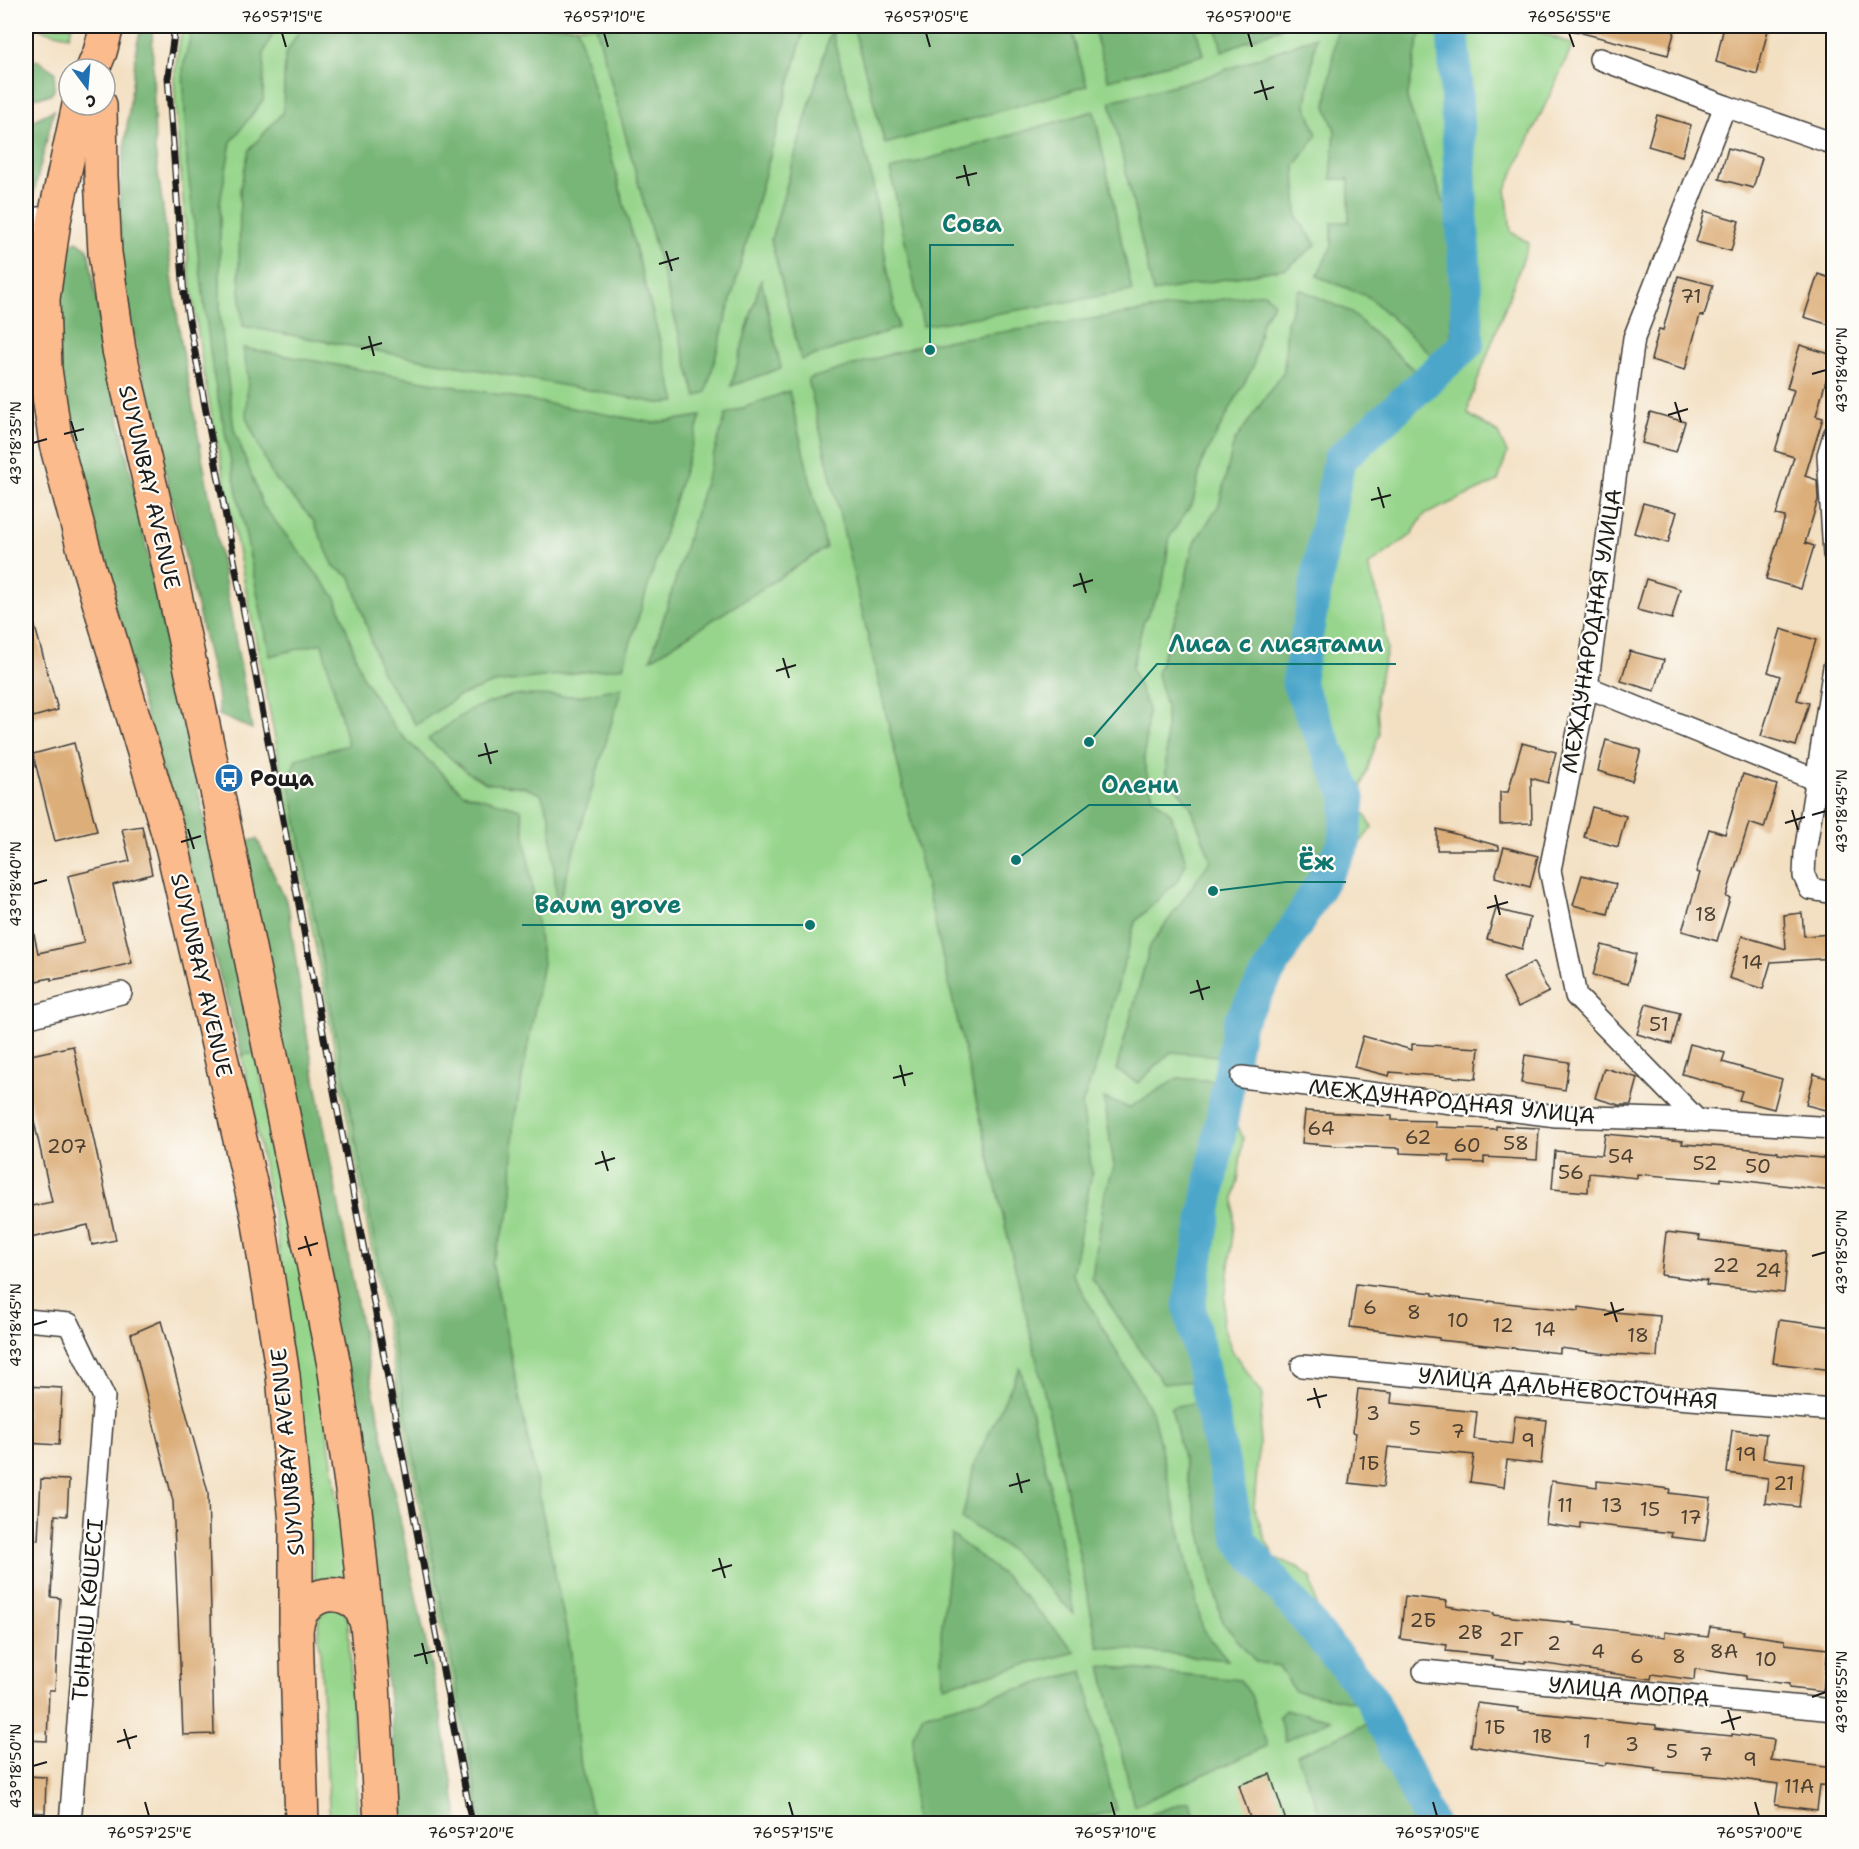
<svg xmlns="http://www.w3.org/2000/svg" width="1859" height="1849" font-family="'Shantell Sans',sans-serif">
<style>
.green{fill:#96d58b;stroke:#597854;stroke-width:1.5}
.forest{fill:#78b677;stroke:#4a694a;stroke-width:1.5}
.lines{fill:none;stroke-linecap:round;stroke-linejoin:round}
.river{stroke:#4ca6ca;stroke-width:33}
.building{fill:#dcae79}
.minor-casing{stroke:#3c3935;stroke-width:24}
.tertiary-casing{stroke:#3c3935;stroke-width:30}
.primary-casing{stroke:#3c3935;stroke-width:36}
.minor{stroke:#fff;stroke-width:21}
.tertiary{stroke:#fff;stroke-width:27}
.primary{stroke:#fbbb8c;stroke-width:33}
.rail-casing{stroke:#1c1c1c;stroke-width:7}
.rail{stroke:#fdfcf7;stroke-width:4.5;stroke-dasharray:14;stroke-linecap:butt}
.ticks{fill:none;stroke:#1c1c1c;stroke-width:2}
.labels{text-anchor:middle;stroke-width:4.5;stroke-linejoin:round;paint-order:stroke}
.number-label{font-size:20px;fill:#4c4033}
.street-label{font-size:22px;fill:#1c1c1c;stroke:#fdfcf7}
.poi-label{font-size:22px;font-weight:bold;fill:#1c1c1c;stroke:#fdfcf7;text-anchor:start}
.leader{fill:none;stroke:#0f766e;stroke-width:2}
.callout-dot{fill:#0f766e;stroke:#fdfcf7;stroke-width:2}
.callout-label{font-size:24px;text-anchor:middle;font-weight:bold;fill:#0f766e;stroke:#fdfcf7;stroke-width:4.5;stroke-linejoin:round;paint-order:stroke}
.neatline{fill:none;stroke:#1c1c1c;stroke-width:2}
.ticks-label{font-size:15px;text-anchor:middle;fill:#1c1c1c}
</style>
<rect width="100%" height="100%" fill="#fdfcf7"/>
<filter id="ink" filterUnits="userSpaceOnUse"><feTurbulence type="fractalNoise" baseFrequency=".0167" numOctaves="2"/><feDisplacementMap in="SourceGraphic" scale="12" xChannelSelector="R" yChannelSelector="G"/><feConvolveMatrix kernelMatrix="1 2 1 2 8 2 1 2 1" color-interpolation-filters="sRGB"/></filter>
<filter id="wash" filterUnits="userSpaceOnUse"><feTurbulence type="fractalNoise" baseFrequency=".008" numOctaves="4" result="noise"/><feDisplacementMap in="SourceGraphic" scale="24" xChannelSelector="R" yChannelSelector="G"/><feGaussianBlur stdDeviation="1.35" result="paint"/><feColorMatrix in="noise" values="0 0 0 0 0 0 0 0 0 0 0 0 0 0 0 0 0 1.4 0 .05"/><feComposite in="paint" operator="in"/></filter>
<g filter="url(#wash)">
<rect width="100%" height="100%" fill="#f3e0c3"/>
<g class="green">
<path d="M38,26H72L69,36L42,30Z"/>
<path d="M182,26H1527L1573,45L1506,189L1511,232L1529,243L1469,404L1468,414L1498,433L1507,453L1498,481L1424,515L1411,535L1368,566L1381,605L1387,650L1376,695L1379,734L1357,801L1372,827L1354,851L1341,878L1279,971L1256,993L1239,1023L1221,1096L1243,1138L1238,1180L1234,1197V1224L1222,1325L1233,1352L1263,1395L1254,1507L1265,1538L1275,1558L1300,1568L1311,1578L1327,1657L1365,1703L1425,1823H478L313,932L204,376L189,270L177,128L174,79Z"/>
<path d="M255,1053L300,1248L350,1585L315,1584L278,1240L242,1055Z"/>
<path d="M340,1605L348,1619L358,1823H330L318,1619L326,1607Z"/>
</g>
<g class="forest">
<path d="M142,26H152L155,150L181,342L252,729L219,715L217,691L136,348L120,265V184L137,44Z"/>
<path d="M193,26H276L264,53L263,100L231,142L220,203V316L234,429L263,506L336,598L363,678L396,730L463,793L521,809L543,963L513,1127L512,1206L492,1262L571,1653L579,1758L594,1823H482L289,780L296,759L348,745L322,643L270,656L213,373L187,165L183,67Z"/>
<path d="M302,26H577L676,402L658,403L243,326L239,276L240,189L249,150L283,112L285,55Z"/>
<path d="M596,26H805L706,392L696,397Z"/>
<path d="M853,26H1070L1087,86L885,144Z"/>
<path d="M1093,26H1195L1203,55L1108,80Z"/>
<path d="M1216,26H1285L1222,51Z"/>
<path d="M1337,26H1425L1418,42L1407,99L1450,220L1451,341L1434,357L1369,297L1317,276L1332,245V222H1349V179H1331L1335,131L1326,106Z"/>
<path d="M831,29L871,174L898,328L801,360L771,240Z"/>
<path d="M1316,37L1306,105L1317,135L1295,166L1297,217L1316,245L1287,268L1153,292L1110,101L1203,78Z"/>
<path d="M37,60L55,72L54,91L50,95L26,99V63Z"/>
<path d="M54,110L31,204L26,203V124Z"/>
<path d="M1094,111L1132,291L923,326L890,170Z"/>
<path d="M77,241L88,249L107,360L159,609L255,1053L242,1055L178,827L61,422L57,310L65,256L69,246Z"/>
<path d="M761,279L781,368L731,386Z"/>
<path d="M1299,289L1349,311L1415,371L1327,452L1286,690L1333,798L1332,839L1230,1010L1219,1056L1171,1052L1138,1083L1116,1070L1150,946L1211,860L1190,805L1166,776V707L1157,674L1181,600L1193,545L1219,505L1234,442L1284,371L1287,322Z"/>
<path d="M1264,293L1274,303L1262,321L1253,367L1202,461L1193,502L1170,536L1162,588L1143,623L1132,668L1148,709L1144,763L1153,797L1171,814L1186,862L1179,879L1135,922L1099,1057L1082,1105L1092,1173L1072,1274L1153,1415L1203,1630L1228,1660L1098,1646L1057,1448L808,379L924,344Z"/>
<path d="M243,348L654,423L701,416L623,667L494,683L459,696L416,725L381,671L351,577L334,567L313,520L272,475L246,417L248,376Z"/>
<path d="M789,391L826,548L651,659L726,414Z"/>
<path d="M623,687H622L557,908L550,817L541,794L524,787L486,783L467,772L428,739L471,709L513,695L579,696Z"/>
<path d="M257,839L288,905L304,1019L375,1400L441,1715L459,1823H396L392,1726L373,1557L244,842Z"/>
<path d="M1178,1078L1213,1081L1175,1307L1194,1381L1163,1384L1092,1278L1105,1192L1114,1167L1104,1098L1129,1108Z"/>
<path d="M1020,1368L1048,1476L1074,1614L1012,1551L962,1519L975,1462Z"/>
<path d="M1197,1402L1230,1543L1360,1703L1295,1691L1279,1666L1256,1662L1222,1622L1171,1407Z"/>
<path d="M952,1535L1008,1579L1076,1652L943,1686L941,1633Z"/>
<path d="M1101,1666L1240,1680L1251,1695L1267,1746L1134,1806Z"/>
<path d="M1083,1671L1116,1810L1069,1823H916L914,1814L913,1735L923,1715Z"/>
<path d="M1285,1709L1331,1720L1285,1741L1279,1717Z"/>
<path d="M1371,1722L1422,1823H1324L1297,1755Z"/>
<path d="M1189,1801L1197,1823H1135L1134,1820Z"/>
</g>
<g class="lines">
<path class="river" d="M1431,1824L1370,1696L1240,1540L1189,1305L1239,1023L1344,844L1349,798L1298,683L1339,460L1468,343L1453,26"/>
</g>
<g id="blocks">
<g class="building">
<path d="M1574,26H1676L1668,55L1574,31Z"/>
<path d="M1724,26H1769L1757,74L1716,62Z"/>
<path d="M1657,115L1691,125L1682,156L1648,146Z"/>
<path d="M1728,148L1762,158L1753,188L1719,179Z"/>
<path d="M1705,211L1739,221L1731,251L1696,242Z"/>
<path d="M1818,274L1833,279V326L1804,317Z"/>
<path d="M1678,276L1713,285L1704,316L1700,315L1685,370L1651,360L1659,329L1663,330Z"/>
<path d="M1800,345L1833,355L1816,416L1823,418L1805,476L1817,480L1818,500L1805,543L1814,546L1801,589L1766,579L1785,517L1776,515L1794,457L1775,451L1794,390L1787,388Z"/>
<path d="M1650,412L1685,422L1676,452L1642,443Z"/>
<path d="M1643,503L1677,512L1668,543L1634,533Z"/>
<path d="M1646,579L1680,589L1672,619L1637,610Z"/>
<path d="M30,609L58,710L26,719V610Z"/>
<path d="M1781,629L1816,640L1797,700L1809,703L1796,746L1761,736L1780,676L1768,672Z"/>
<path d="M1630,651L1664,660L1655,691L1621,681Z"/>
<path d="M1606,740L1641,750L1632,781L1598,771Z"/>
<path d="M74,743L97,831L55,841L33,754Z"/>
<path d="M1522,743L1556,752L1548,783L1531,778L1532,823L1500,824V792H1508Z"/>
<path d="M1743,774L1777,785L1764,828L1749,823L1726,897L1730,898L1717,941L1682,931L1700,873L1696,872L1709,829L1725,834Z"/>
<path d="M1592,807L1626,816L1618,847L1584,837Z"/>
<path d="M142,826L152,874L113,885L132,963L91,973L51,980V978L26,983V926L32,925L38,953L84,943L68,876L130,861L122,829Z"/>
<path d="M1437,829L1499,846V850H1437Z"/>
<path d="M1504,847L1538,856L1530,887L1495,877Z"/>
<path d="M1582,875L1616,884L1608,914L1573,905Z"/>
<path d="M1496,909L1530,918L1522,949L1487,939Z"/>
<path d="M1802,913L1804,936L1832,934L1833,958L1771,962L1763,989L1729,978L1742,936L1786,949L1784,915Z"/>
<path d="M1602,945L1636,954L1628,984L1593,975Z"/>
<path d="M1533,962L1549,992L1518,1007L1503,978Z"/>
<path d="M1646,1004L1680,1013L1672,1044L1637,1034Z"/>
<path d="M1363,1036L1412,1050V1044L1479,1048L1476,1079L1390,1072L1389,1076L1354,1067Z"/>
<path d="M1690,1044L1725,1053L1722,1062L1782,1079L1774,1109L1739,1100L1742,1091L1682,1074Z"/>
<path d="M73,1046L116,1240L92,1245L88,1225L26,1239V1207L52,1202L27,1090H26V1056Z"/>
<path d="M1525,1055L1569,1062L1565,1090L1521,1083Z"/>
<path d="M1604,1068L1638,1078L1631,1105H1619L1595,1098Z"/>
<path d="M1814,1074L1833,1080V1112L1806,1105Z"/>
<path d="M1305,1111L1392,1116V1120L1435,1121V1127L1496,1129V1126L1539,1128L1537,1160L1484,1157V1163L1449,1162L1450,1155L1400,1153V1148L1337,1146L1302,1143Z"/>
<path d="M1605,1134L1683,1141L1682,1144L1741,1148L1778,1152V1154L1833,1159V1191L1721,1178V1181L1637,1174V1178L1589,1173L1588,1192L1552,1189L1555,1151L1602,1155Z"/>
<path d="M1666,1232L1700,1236L1699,1240L1788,1251L1784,1293L1706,1285L1707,1281L1661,1275Z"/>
<path d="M1356,1284L1433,1293V1295L1489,1302V1301L1578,1311L1579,1307L1613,1312L1660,1316L1657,1357L1607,1354L1560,1348V1353L1439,1340V1338L1350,1327Z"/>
<path d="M1779,1320L1833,1327V1370L1773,1363Z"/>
<path d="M161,1321L208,1492L214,1734L183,1735L173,1501L131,1334Z"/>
<path d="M26,1386L62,1388L59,1445L26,1443Z"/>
<path d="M1358,1389L1392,1393L1391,1403L1477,1412L1474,1439L1512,1444L1515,1416L1546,1420L1541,1464L1507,1460L1504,1487L1470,1482L1474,1455L1388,1447L1383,1487L1349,1483L1356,1433L1353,1432Z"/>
<path d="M1732,1430L1766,1434L1763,1458L1804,1463L1799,1507L1765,1503L1768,1478L1727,1473Z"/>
<path d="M41,1479L69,1480L67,1516L55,1515L51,1597L60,1598L55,1690H49L47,1741L26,1740V1704L32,1575H26V1539L38,1540Z"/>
<path d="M1551,1481L1597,1487V1481L1636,1485L1670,1489L1669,1493L1711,1498L1705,1541L1671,1537L1672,1533L1580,1523V1529L1546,1524Z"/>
<path d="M1405,1596L1447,1601L1446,1606L1494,1613L1493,1615L1574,1623L1573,1625L1665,1637V1632L1708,1637L1710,1627L1744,1631L1743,1634L1785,1640V1644L1828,1649L1823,1692L1789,1688V1684L1746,1679V1676L1695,1669L1694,1680L1652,1674L1651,1679L1525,1661V1663L1491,1659L1492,1656L1446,1651L1447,1645L1400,1639Z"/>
<path d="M1477,1703L1519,1708L1518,1711L1656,1725V1728L1687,1732L1732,1736V1734L1774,1740L1771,1760L1833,1768V1786L1820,1785L1817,1810L1775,1805L1778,1784L1727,1777L1656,1771V1769L1606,1763L1605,1765L1560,1760L1471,1746Z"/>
<path d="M1270,1774L1287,1824H1252L1239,1785Z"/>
<path d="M26,1776L46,1777L45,1813L26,1812Z"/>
</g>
</g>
</g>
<g filter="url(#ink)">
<use href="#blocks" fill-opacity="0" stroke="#3c3935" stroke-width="1.5"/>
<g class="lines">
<g class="minor-casing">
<g id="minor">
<path d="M1600,59L1725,106L1834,144"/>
<path d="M1834,435L1828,455L1834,554"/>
<path d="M1834,667L1805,853L1804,876L1810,889L1834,893"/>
<path d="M1587,687L1816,780"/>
<path d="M26,1018L121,993"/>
<path d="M1242,1077L1556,1116L1697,1120L1834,1128"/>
<path d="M1697,1120L1576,996L1550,870L1587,687L1634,338L1725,106"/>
<path d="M26,1320L69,1324L104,1397L70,1824"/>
<path d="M1302,1366L1664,1397L1834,1410"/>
<path d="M1424,1671L1834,1710"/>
</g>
</g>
<g class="tertiary-casing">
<path id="tertiary" d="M26,221H54"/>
</g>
<g class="primary-casing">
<g id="primary">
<path d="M93,69L100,52L107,26"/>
<path d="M79,105L54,221L43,299L45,369L56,444L88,565L172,846L258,1217L283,1375L296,1524V1628L302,1824"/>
<path d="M100,105L101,176L105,253L119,350L164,544L214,776L334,1365L356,1518L373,1684L381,1824"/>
<path d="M296,1628C298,1622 299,1614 303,1610C317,1591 341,1590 358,1605C362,1610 364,1617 367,1623"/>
</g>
</g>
<use href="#minor" class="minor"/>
<use href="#tertiary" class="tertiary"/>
<use href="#primary" class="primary"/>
<g class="rail-casing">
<path id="rail" d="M175,26L168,77L184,294L472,1824"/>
</g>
<use href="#rail" class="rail"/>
</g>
</g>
<path class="ticks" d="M282,33L286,47M604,33L608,47M926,33L930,47M1248,33L1252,47M1569,33L1574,47M1261,80L1267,100M1254,93L1274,87M964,165L969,186M956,178L977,173M666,251L672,271M659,264L679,258M369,336L374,356M361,349L382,343M1812,374L1826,370M1675,402L1681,422M1668,415L1688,409M71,421L77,441M64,434L84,429M33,443L47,439M1378,487L1384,508M1371,500L1391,495M1080,573L1086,593M1073,586L1093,580M783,658L789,678M776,671L796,665M485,743L491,764M478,756L498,751M1792,810L1798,830M1812,815L1826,811M1785,823L1805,817M188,829L194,849M181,842L201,836M33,884L47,880M1495,895L1500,915M1487,908L1508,902M1197,980L1203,1000M1190,993L1210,987M900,1065L905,1086M893,1078L913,1073M602,1151L608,1171M595,1164L615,1158M305,1236L311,1256M298,1249L318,1243M1812,1256L1826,1252M1611,1302L1617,1322M1604,1315L1624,1309M33,1325L47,1321M1314,1388L1320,1408M1307,1400L1327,1395M1017,1473L1022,1493M1009,1486L1030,1480M719,1558L725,1578M712,1571L732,1565M422,1643L427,1664M414,1656L435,1651M1812,1697L1826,1692M1728,1710L1734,1730M1721,1723L1741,1717M124,1729L130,1749M117,1742L137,1736M33,1766L47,1762M145,1802L149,1816M467,1802L471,1816M789,1802L793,1816M1111,1802L1115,1816M1433,1802L1437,1816M1755,1802L1759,1816"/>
<defs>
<g id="bus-disc" transform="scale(1.5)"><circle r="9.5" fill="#1f6fb2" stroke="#fdfcf7"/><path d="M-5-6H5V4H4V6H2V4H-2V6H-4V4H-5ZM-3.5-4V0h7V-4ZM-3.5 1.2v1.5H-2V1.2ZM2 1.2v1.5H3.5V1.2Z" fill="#fff"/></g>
</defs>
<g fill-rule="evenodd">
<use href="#bus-disc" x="229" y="778"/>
</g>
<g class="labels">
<g class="number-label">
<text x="1691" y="303">71</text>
<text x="1706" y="921">18</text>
<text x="1752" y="969">14</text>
<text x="1659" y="1031">51</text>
<text x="1321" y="1135">64</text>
<text x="1418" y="1144">62</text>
<text x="1516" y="1150">58</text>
<text x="1467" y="1152">60</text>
<text x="67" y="1153">207</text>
<text x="1621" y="1163">54</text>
<text x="1705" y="1170">52</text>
<text x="1758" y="1173">50</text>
<text x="1571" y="1179">56</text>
<text x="1726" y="1272">22</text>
<text x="1768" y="1277">24</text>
<text x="1370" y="1314">6</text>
<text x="1414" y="1319">8</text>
<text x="1458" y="1327">10</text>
<text x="1503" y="1332">12</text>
<text x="1545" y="1336">14</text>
<text x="1638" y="1342">18</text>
<text x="1373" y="1420">3</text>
<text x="1415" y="1435">5</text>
<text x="1458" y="1438">7</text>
<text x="1528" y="1447">9</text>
<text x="1746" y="1461">19</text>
<text x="1369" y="1470">1Б</text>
<text x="1784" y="1490">21</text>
<text x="1565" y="1512">11</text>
<text x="1612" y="1512">13</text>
<text x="1650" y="1516">15</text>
<text x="1691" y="1524">17</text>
<text x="1423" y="1627">2Б</text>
<text x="1470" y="1639">2В</text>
<text x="1511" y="1646">2Г</text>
<text x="1554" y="1650">2</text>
<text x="1598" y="1658">4</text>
<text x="1724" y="1658">8А</text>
<text x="1637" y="1663">6</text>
<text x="1679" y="1663">8</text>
<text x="1766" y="1666">10</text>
<text x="1495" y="1734">1Б</text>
<text x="1542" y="1743">1В</text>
<text x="1587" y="1748">1</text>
<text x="1632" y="1751">3</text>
<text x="1672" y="1758">5</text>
<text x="1706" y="1761">7</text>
<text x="1750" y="1766">9</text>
<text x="1799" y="1793">11А</text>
</g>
<g class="street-label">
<text transform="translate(150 487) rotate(77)" y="8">SUYUNBAY AVENUE</text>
<text transform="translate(1591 631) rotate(-81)" y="8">МЕЖДУНАРОДНАЯ УЛИЦА</text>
<text transform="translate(202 975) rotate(77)" y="8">SUYUNBAY AVENUE</text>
<text transform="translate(1452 1101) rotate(6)" y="8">МЕЖДУНАРОДНАЯ УЛИЦА</text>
<text transform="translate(1568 1388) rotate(5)" y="8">УЛИЦА ДАЛЬНЕВОСТОЧНАЯ</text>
<text transform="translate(287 1452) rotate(-95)" y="8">SUYUNBAY AVENUE</text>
<text transform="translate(87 1610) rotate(-85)" y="8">ТЫНЫШ КӨШЕСІ</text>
<text transform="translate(1629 1691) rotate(5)" y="8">УЛИЦА МОПРА</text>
</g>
<g class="poi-label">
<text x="250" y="786">Роща</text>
</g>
</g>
<path class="leader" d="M930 350L930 245H1014M1089 742L1157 664H1396M1016 860L1089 805H1191M1213 891L1286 882H1346M810 925L693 925H522"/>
<g class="callout-dot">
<circle cx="930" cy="350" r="6"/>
<circle cx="1089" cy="742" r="6"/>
<circle cx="1016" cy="860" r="6"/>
<circle cx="1213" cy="891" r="6"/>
<circle cx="810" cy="925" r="6"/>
</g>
<g class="callout-label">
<text x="972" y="232">Сова</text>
<text x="1276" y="652">Лиса с лисятами</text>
<text x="1140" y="793">Олени</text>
<text x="1316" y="870">Ёж</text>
<text x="608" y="913">Baum grove</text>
</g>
<rect width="1859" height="1849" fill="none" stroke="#fdfcf7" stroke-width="66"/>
<g transform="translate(87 87) rotate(164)"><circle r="28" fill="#fdfcf7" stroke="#a3a29f" stroke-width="1.5"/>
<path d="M0-4.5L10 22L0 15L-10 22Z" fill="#1f6fb2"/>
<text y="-9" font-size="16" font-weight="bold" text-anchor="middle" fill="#1c1c1c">С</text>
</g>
<rect x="33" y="33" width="1793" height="1783" class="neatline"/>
<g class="ticks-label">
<text x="282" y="22">76°57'15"E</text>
<text x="604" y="22">76°57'10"E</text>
<text x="926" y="22">76°57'05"E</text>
<text x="1248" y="22">76°57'00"E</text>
<text x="1569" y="22">76°56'55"E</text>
<text transform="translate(1842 370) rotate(-90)" y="5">43°18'40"N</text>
<text transform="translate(16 443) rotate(-90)" y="5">43°18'35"N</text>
<text transform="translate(1842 811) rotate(-90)" y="5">43°18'45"N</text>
<text transform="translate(16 884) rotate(-90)" y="5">43°18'40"N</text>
<text transform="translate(1842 1252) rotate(-90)" y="5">43°18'50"N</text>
<text transform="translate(16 1325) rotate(-90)" y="5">43°18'45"N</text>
<text transform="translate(1842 1692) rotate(-90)" y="5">43°18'55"N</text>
<text transform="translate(16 1766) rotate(-90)" y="5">43°18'50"N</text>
<text x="149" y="1838">76°57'25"E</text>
<text x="471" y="1838">76°57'20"E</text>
<text x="793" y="1838">76°57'15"E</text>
<text x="1115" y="1838">76°57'10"E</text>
<text x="1437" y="1838">76°57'05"E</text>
<text x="1759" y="1838">76°57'00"E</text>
</g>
</svg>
